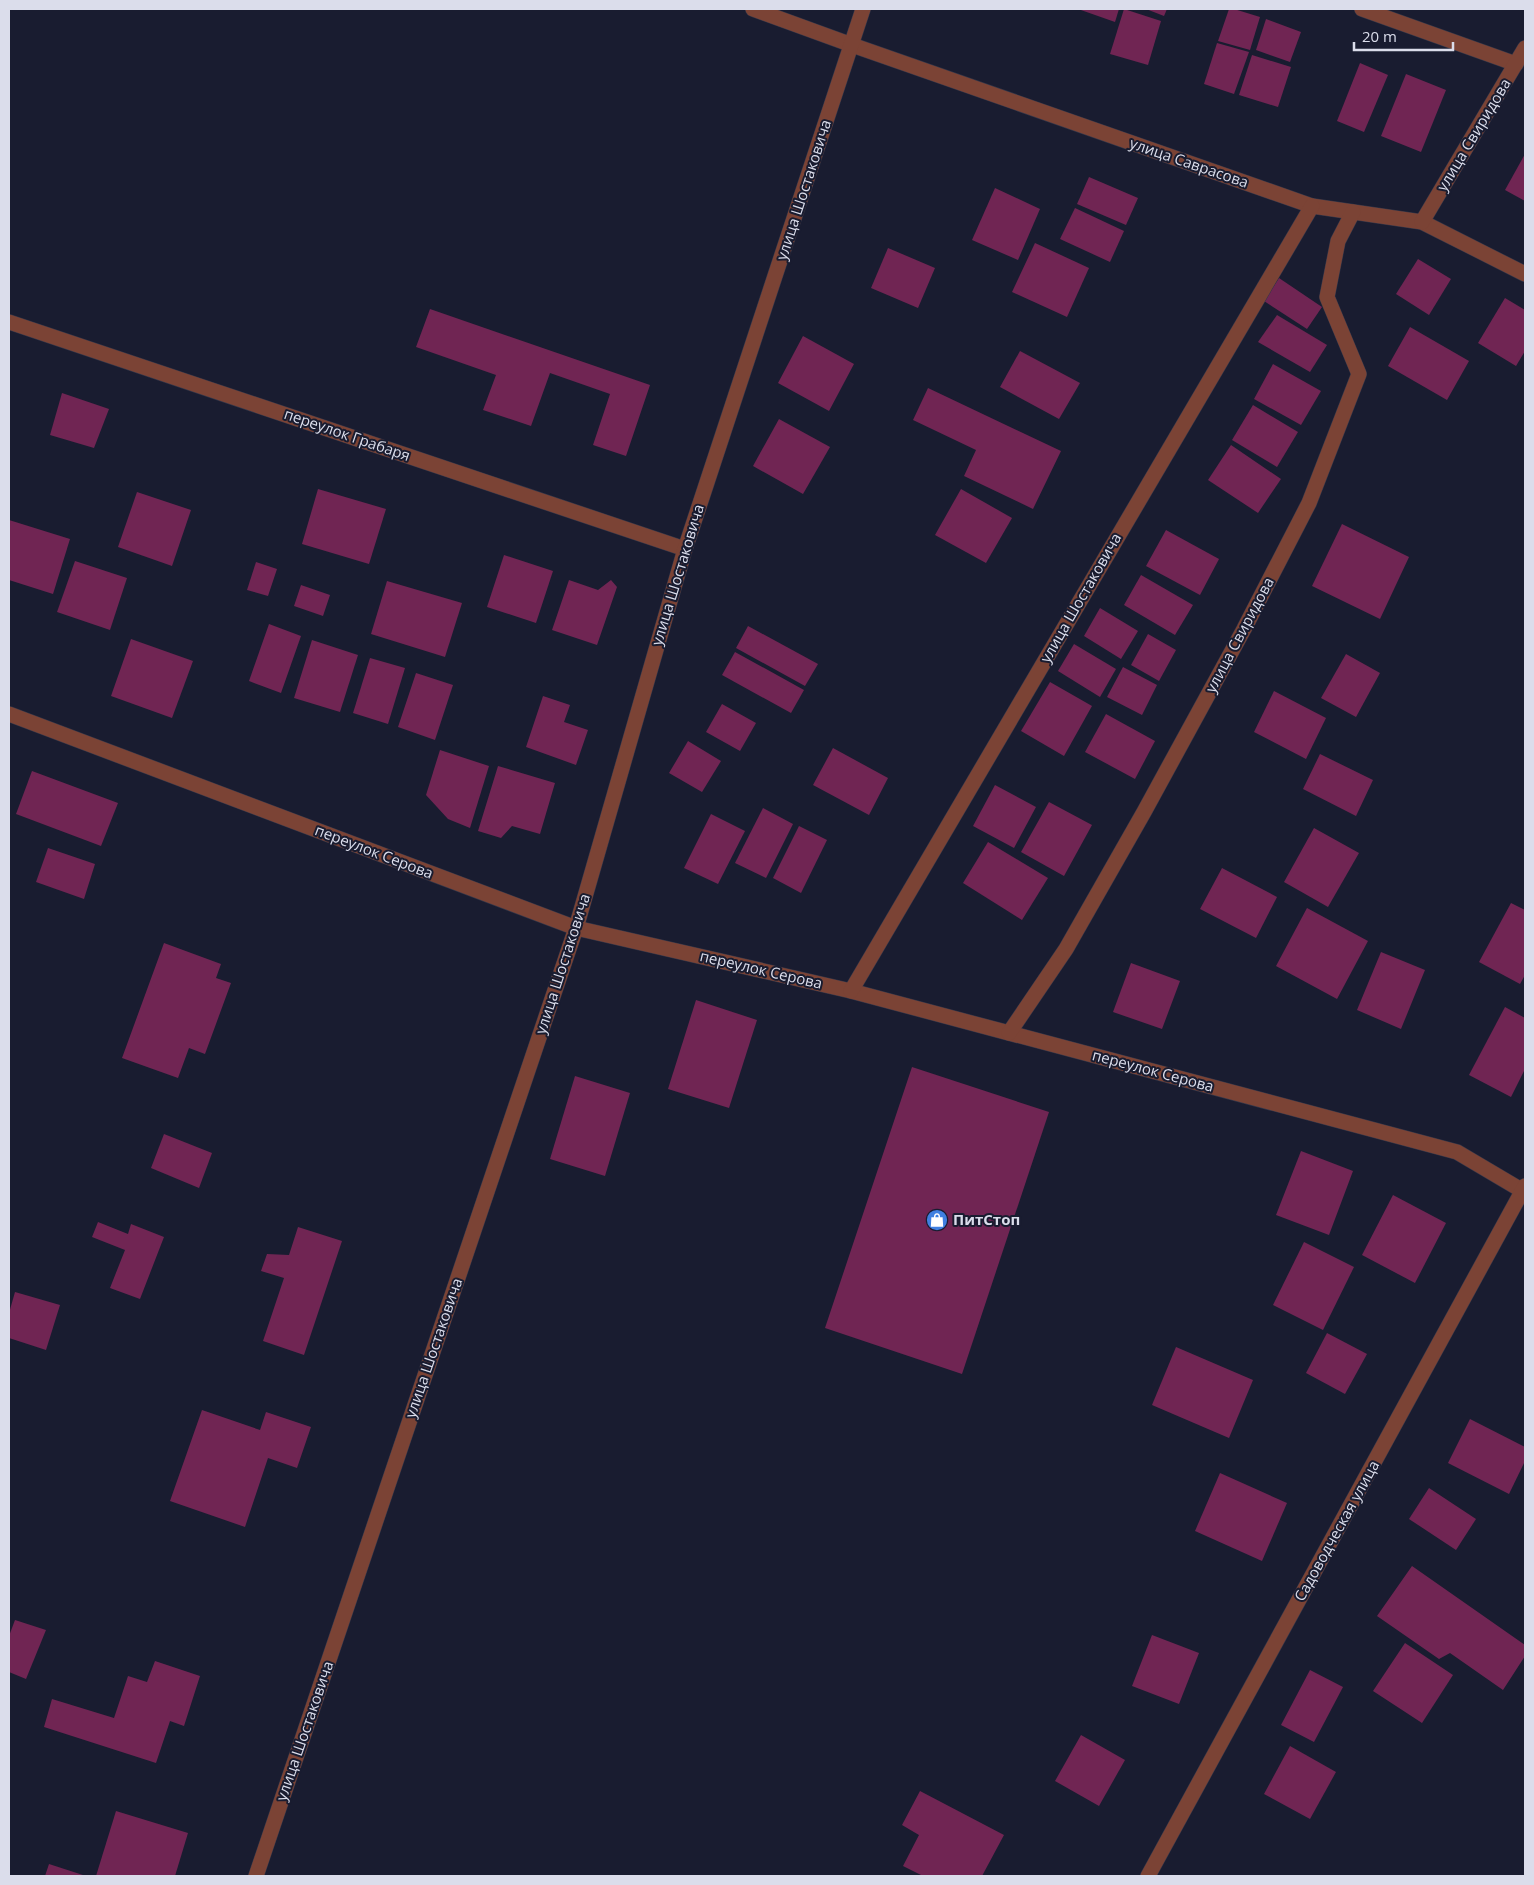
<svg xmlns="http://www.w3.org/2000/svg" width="1534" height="1885" font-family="'Open Sans',sans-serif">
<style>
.building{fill:#702553}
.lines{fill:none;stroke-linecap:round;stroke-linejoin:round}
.street-casing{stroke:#34374a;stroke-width:16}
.street{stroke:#7b4335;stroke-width:15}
.labels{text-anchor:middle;stroke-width:4;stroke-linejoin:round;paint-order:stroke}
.street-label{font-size:15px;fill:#dbddeb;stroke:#191c30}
.poi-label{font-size:15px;font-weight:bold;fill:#dbddeb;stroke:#191c30;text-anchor:start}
</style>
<rect width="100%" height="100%" fill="#191c30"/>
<g class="building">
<path d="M1078,9H1119L1115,22Z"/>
<path d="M1124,9L1161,21L1148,65L1110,54Z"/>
<path d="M1146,9H1167L1164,16Z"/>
<path d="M1229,9H1234L1260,17L1250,50L1218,41Z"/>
<path d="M1266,19L1301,32L1290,62L1256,50Z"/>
<path d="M1217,43L1249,52L1234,94L1204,84Z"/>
<path d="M1252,55L1291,67L1278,107L1239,95Z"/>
<path d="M1360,63L1388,75L1364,132L1337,121Z"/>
<path d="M1406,74L1446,90L1421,152L1381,136Z"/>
<path d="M1525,154V201L1505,190Z"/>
<path d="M1089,177L1138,198L1126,225L1077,204Z"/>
<path d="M995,188L1040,209L1018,260L972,240Z"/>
<path d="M1075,208L1124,231L1110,262L1060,239Z"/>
<path d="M1035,243L1089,268L1067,317L1012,292Z"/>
<path d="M888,248L935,268L918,308L871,288Z"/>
<path d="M1418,259L1451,279L1429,315L1396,294Z"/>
<path d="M1279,278L1322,307L1307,329L1264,301Z"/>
<path d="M1505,298L1525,310V351L1516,366L1478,343Z"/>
<path d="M430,309L650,385L626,456L593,445L610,394L550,373L531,426L483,410L496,375L416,347Z"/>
<path d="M1277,315L1327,345L1310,372L1258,342Z"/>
<path d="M1410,327L1469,361L1447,400L1388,366Z"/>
<path d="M803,336L854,364L829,411L778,383Z"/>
<path d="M1020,351L1080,383L1059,419L1000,387Z"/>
<path d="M1273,364L1321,391L1301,425L1254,399Z"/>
<path d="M928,388L1061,451L1033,509L964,476L976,450L913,420Z"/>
<path d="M62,393L109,409L94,448L50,435Z"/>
<path d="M1253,405L1298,432L1277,467L1232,440Z"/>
<path d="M779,419L830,447L803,494L753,466Z"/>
<path d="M1231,445L1281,479L1258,513L1208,480Z"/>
<path d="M318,489L386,509L369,564L302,544Z"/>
<path d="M961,489L1012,518L986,563L935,535Z"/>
<path d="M137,492L191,510L172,566L118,547Z"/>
<path d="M9,520L70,539L53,594L9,580Z"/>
<path d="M1342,524L1409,557L1380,619L1312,586Z"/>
<path d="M1166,530L1219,559L1200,595L1146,566Z"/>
<path d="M504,555L553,571L536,623L487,607Z"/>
<path d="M75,561L127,578L110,630L57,612Z"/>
<path d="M256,562L277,569L268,596L247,590Z"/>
<path d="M1141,575L1193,605L1175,635L1124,605Z"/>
<path d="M569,580L598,590L611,580L617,587L597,645L552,630Z"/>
<path d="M387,581L462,603L445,657L371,634Z"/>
<path d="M301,585L330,595L323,616L294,606Z"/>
<path d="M1100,608L1138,631L1121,659L1084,636Z"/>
<path d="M269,624L301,636L281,693L249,681Z"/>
<path d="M748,626L818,664L805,686L736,648Z"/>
<path d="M1148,634L1176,650L1159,681L1131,665Z"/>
<path d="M131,639L193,661L172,718L111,696Z"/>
<path d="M312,640L358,655L340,712L294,698Z"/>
<path d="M1074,644L1116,669L1100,697L1058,671Z"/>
<path d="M735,652L804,690L791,713L722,675Z"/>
<path d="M1346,654L1380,673L1356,717L1321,698Z"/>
<path d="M370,658L405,668L388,724L353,713Z"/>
<path d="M1123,667L1157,685L1142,715L1107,697Z"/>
<path d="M416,673L453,685L435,740L398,727Z"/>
<path d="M1050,682L1092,706L1064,756L1021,731Z"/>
<path d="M1274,691L1326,718L1306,759L1254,732Z"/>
<path d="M543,696L570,705L564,722L588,730L576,765L526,747Z"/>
<path d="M722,704L756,723L740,751L706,732Z"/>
<path d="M1106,714L1155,741L1135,779L1085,752Z"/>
<path d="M688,741L721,761L702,792L669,773Z"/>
<path d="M833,748L888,778L869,815L813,785Z"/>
<path d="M440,750L489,766L470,828L448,819L426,795Z"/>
<path d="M1320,754L1373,780L1356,816L1303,789Z"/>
<path d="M498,766L555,783L540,834L512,826L501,838L478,831Z"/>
<path d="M32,771L118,803L101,846L16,814Z"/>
<path d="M995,785L1036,807L1014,848L973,826Z"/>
<path d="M1049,802L1092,825L1064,876L1021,852Z"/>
<path d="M763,808L793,824L766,878L735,863Z"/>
<path d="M711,814L745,831L718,884L684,868Z"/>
<path d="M799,826L827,840L801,893L773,878Z"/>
<path d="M1314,828L1359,853L1328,907L1284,882Z"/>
<path d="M988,842L1048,878L1022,920L963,883Z"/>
<path d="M48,848L95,864L84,899L36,882Z"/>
<path d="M1222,868L1277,897L1256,938L1200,909Z"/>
<path d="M1511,903L1525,910V975L1520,984L1479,962Z"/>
<path d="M1307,908L1368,941L1337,999L1276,966Z"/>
<path d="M164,943L221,964L216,978L231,983L205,1054L189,1048L178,1078L122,1058Z"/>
<path d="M1381,952L1425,970L1401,1029L1357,1010Z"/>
<path d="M1131,963L1180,981L1162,1029L1113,1012Z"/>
<path d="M696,1000L757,1020L729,1108L668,1089Z"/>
<path d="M1505,1007L1525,1018V1069L1511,1097L1469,1075Z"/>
<path d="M912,1067L1049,1112L962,1374L825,1328Z"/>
<path d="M575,1076L630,1093L605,1176L550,1159Z"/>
<path d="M164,1134L212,1153L199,1188L151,1168Z"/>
<path d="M1301,1151L1353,1171L1329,1235L1276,1215Z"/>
<path d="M1393,1195L1446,1223L1415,1283L1362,1255Z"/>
<path d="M98,1222L128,1234L131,1224L164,1237L140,1299L110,1288L125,1250L92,1237Z"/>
<path d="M298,1227L342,1241L304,1355L263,1341L284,1278L261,1271L267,1254L289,1255Z"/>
<path d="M1304,1242L1354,1267L1323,1330L1273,1305Z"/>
<path d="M15,1292L60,1305L46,1350L9,1338V1313Z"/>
<path d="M1327,1333L1367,1354L1345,1394L1306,1373Z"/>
<path d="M1176,1347L1253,1380L1229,1438L1152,1405Z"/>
<path d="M202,1410L260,1430L266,1412L311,1427L297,1468L268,1458L245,1527L170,1501Z"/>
<path d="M1470,1419L1525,1447V1461L1509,1494L1448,1463Z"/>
<path d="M1220,1473L1287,1503L1262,1561L1195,1531Z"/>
<path d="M1429,1488L1476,1519L1456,1550L1409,1519Z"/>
<path d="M1412,1566L1525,1645V1656L1503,1690L1450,1653L1439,1659L1377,1616Z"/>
<path d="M15,1620L46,1630L26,1679L9,1672V1636Z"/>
<path d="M1152,1635L1199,1653L1179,1704L1132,1686Z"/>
<path d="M1405,1643L1453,1675L1422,1723L1373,1691Z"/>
<path d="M155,1661L200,1676L184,1726L170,1721L156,1763L44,1727L52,1699L114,1718L128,1676L147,1682Z"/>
<path d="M1310,1670L1343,1687L1314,1742L1281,1725Z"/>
<path d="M1081,1735L1125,1760L1099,1806L1055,1781Z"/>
<path d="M1290,1746L1336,1772L1310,1819L1264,1794Z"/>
<path d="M920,1791L1004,1835L982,1876H923L903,1866L919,1835L902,1825Z"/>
<path d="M116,1811L188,1833L175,1876H96Z"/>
<path d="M49,1864L86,1876H45Z"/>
</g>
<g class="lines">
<g class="street-casing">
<g id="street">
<path d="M753,9L852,45L1312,206L1422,222L1525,274"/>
<path d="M1362,9L1516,64"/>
<path d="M1422,222L1525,48"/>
<path d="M9,322L685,549"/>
<path d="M9,714L576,928L851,991L1457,1152L1523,1191"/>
<path d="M851,991L1312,206"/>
<path d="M1009,1033L1066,949L1144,812L1244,629L1309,503L1359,374L1327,297L1338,241L1353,212"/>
<path d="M256,1876L576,928L685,549L863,9"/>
<path d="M1148,1876L1525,1186"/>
</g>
</g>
<use href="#street" class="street"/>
</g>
<defs>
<g id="shop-disc" transform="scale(1.125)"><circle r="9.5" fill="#3f7fe0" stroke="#191c30"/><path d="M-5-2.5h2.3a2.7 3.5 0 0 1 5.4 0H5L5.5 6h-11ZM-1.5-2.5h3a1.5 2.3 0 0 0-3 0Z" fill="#fff"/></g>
</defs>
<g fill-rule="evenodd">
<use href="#shop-disc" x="937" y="1220"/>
</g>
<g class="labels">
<g class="street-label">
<text transform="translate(1474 135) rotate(-59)" y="5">улица Свиридова</text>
<text transform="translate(1189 163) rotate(19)" y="5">улица Саврасова</text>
<text transform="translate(804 190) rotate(-72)" y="5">улица Шостаковича</text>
<text transform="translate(347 435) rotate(19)" y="5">переулок Грабаря</text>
<text transform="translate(678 575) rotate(-73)" y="5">улица Шостаковича</text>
<text transform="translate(1081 598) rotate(-60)" y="5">улица Шостаковича</text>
<text transform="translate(1240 635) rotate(-62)" y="5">улица Свиридова</text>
<text transform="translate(374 852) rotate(21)" y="5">переулок Серова</text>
<text transform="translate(563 964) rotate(-72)" y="5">улица Шостаковича</text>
<text transform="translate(761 970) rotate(13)" y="5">переулок Серова</text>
<text transform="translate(1153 1071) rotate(15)" y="5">переулок Серова</text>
<text transform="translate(434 1348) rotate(-71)" y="5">улица Шостаковича</text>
<text transform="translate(1337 1531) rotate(-61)" y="5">Садоводческая улица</text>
<text transform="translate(305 1731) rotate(-71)" y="5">улица Шостаковича</text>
</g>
<g class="poi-label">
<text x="953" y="1225">ПитСтоп</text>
</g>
</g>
<rect width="1534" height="1885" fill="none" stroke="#dbddeb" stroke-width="20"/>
<path d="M1354 42v8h99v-8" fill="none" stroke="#dbddeb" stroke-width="2.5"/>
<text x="1362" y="42" font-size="15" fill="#dbddeb" stroke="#191c30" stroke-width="4" paint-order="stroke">20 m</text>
</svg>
